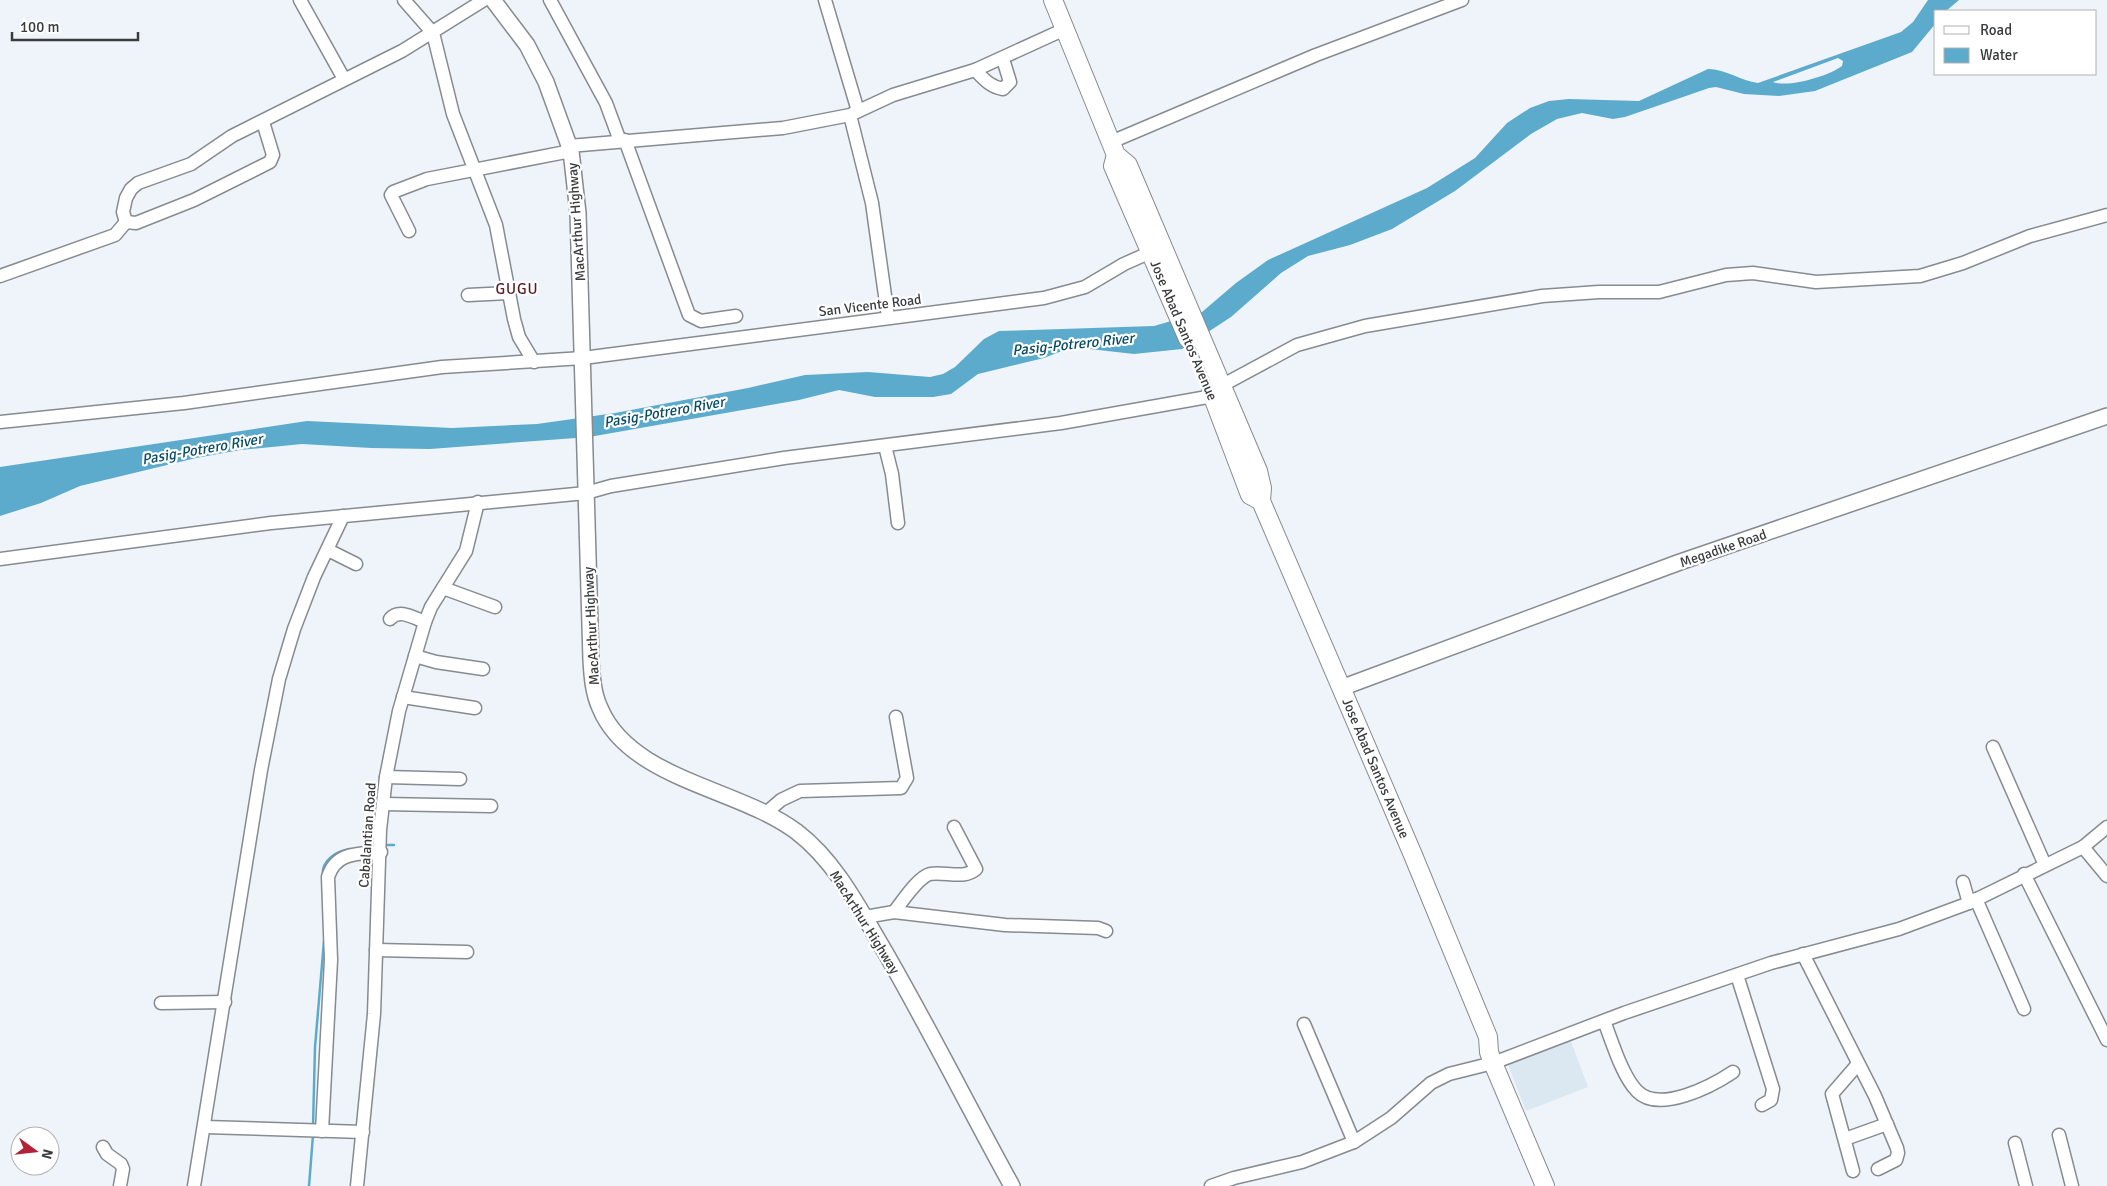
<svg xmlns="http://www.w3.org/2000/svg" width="2107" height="1186" font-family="Signika,sans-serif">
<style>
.built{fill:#dbe7f1}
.water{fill:#5cabcc;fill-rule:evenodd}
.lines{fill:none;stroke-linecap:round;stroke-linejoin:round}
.stream{stroke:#5cabcc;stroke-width:2.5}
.minor-casing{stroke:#868b8f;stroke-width:15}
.major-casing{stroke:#868b8f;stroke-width:18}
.highway-casing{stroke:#868b8f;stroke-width:20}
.minor{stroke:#fff;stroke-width:12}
.major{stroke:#fff;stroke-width:15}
.highway{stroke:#fff;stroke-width:18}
.labels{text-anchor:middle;stroke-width:4.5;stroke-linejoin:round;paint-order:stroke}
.street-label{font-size:14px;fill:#3a3c3e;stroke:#fff}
.neighbourhood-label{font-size:15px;letter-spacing:1px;fill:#5e1920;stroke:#fff}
.water-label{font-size:15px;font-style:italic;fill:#074c64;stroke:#fff}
</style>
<rect width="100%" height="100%" fill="#eef4f9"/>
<path class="built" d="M1569,1036L1588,1087L1526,1111L1507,1062Z"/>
<path class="water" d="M1928,0H1959L1946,11H1936V23L1912,52L1815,91L1779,96L1744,94L1716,87L1709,88L1625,117L1613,119L1582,113L1557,119L1531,134L1455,191L1392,229L1350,245L1308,256L1281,273L1231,317L1182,349L1134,354L1072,347L1044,358L978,374L951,394L933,397H875L839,390L799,400L589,437L430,449L371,448L302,444L240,450L196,458L80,486L41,503L0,516V467L307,421L452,428L537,424L615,413L748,388L805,375L868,372L930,377L943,374L955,367L984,339L999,331L1154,326L1202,312L1236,283L1268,260L1427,188L1475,158L1507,123L1530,108L1549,101L1569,99L1639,101L1708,69C1726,69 1741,81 1758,83L1901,32L1913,22ZM1838,58L1843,61L1842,66C1829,76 1788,88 1773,82Z"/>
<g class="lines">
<g class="stream">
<path d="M386,845H394"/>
<path d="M323,875C321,860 337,851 350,849"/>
<path d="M313,1127L315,1047L324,941"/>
<path d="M309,1186L313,1135"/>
</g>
<g class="minor-casing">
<g id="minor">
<path d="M300,0L344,79"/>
<path d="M404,0L433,33L453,114L496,225L514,319L519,337L534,362"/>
<path d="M550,0L606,103L620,141"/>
<path d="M825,0L858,111"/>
<path d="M975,70C984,79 990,87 1003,89L1010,82L1003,59"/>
<path d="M850,115L872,203L888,317"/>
<path d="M625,140L689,315L701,321L736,316"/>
<path d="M1111,142L1316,55L1462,0"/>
<path d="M569,146L783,128L850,115L893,95L975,70L1065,29"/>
<path d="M126,222L123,212L126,198L131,189L138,183L191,164L232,136L402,51L484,0"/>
<path d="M126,222L136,223L194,200L270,162L273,155L263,122"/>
<path d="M409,231L391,195L393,192L427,179L571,151"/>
<path d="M0,276L115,235L126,222"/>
<path d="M468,295L509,293"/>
<path d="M1221,386L1297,345L1365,326L1542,296L1599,292H1659L1726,275L1753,273L1816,282L1920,276L1963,263L2030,236L2107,215"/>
<path d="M0,422L184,403L442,367L583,358L1044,298L1085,287L1124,264L1151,252"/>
<path d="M885,446L892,474L898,523"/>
<path d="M328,550L356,564"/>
<path d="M0,559L271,523L586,493L611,486L784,458L1061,423L1213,396"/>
<path d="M443,588L495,607"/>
<path d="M390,619C399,608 414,618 425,622"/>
<path d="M415,656L436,662L483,669"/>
<path d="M403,697L475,708"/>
<path d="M1993,747L2045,865"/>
<path d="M386,777L460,779"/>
<path d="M383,804L491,806"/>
<path d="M766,813L781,800L800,791L901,788L907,778L896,717"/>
<path d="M2083,847L2107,876"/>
<path d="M2024,874L2107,1040"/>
<path d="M1963,882L1969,903"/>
<path d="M1976,899L2024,1009"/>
<path d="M894,912C902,902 918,877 930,874C944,871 964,880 976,869L954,827"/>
<path d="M865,917L894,912L1005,925L1098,928L1106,931"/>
<path d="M376,950L467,952"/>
<path d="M1803,954L1875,1096L1897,1148L1898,1153L1896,1160L1878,1169"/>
<path d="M1737,975L1773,1089L1771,1100L1762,1105"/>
<path d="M161,1003L225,1002"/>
<path d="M1604,1021C1612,1041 1622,1076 1637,1091C1659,1114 1712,1086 1733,1072"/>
<path d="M1304,1024L1354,1142"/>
<path d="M205,1127L363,1132"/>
<path d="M322,1131L331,960L328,877C336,852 357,854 381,852"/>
<path d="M2059,1135L2072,1186"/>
<path d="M1845,1139L1887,1124"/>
<path d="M2015,1143L2026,1186"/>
<path d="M103,1147L107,1154L121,1164L123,1169L120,1186"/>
<path d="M1853,1171L1832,1094L1858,1064"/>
<path d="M194,1186L261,770L279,679L294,629L314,577L343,516"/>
<path d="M357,1186L374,1014L380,830L386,777L399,711L425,622L431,607L466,551L478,502"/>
<path d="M1211,1186L1234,1178L1302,1162L1354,1142L1391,1118L1431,1083L1449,1074L1493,1063L1624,1013L1771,963L1899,929L1969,903L2083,847L2107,827"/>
</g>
</g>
<g class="major-casing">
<g id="major">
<path d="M493,0L527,45L546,82L571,151L578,213L591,660C592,676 593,693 600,708C630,780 739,788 797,832C836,862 859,908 884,950C929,1028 969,1108 1012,1186"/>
<path d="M1341,688L1680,562L2107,416"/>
</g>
</g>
<g class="highway-casing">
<g id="highway">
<path d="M1053,0L1116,155L1128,165L1258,471L1262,488L1261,501L1413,855L1488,1037L1489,1052L1493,1063L1545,1186"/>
<path d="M1116,155L1113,166L1188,339"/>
<path d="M1211,392L1250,495L1261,501"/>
</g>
</g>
<use href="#minor" class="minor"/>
<use href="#major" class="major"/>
<use href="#highway" class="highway"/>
</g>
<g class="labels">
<g class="street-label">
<text transform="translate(576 222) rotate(-94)" y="5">MacArthur Highway</text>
<text transform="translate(870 305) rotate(-7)" y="5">San Vicente Road</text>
<text transform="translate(1184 330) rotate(67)" y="5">Jose Abad Santos Avenue</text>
<text transform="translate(1723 548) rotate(-19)" y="5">Megadike Road</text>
<text transform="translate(591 626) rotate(-93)" y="5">MacArthur Highway</text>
<text transform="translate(1376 768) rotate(67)" y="5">Jose Abad Santos Avenue</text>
<text transform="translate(367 835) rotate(-86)" y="5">Cabalantian Road</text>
<text transform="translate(865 922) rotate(58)" y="5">MacArthur Highway</text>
</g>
<g class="neighbourhood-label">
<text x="517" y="294">GUGU</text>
</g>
<g class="water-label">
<text transform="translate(1073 344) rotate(-6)" y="5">Pasig-Potrero River</text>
<text transform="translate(664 412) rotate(-10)" y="5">Pasig-Potrero River</text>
<text transform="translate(202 449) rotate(-10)" y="5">Pasig-Potrero River</text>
</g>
</g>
<rect x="1934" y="10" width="162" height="65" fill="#ffffff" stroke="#b0b1b2"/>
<rect x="1944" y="26" width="25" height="8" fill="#ffffff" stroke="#b0b1b2"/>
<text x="1980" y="35" font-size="15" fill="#3a3c3e">Road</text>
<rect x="1944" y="48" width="25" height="15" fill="#5cabcc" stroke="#b0b1b2"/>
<text x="1980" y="60" font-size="15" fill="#3a3c3e">Water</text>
<g transform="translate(35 1151) rotate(105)"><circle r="24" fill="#ffffff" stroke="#b0b1b2"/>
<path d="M0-4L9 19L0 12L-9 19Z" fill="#b42239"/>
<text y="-8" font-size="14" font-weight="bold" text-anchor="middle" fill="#3a3c3e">N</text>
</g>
<path d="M12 32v8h126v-8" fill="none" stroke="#3a3c3e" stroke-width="2.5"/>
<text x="20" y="32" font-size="15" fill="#3a3c3e" stroke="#ffffff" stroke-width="4" paint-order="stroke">100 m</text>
</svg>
